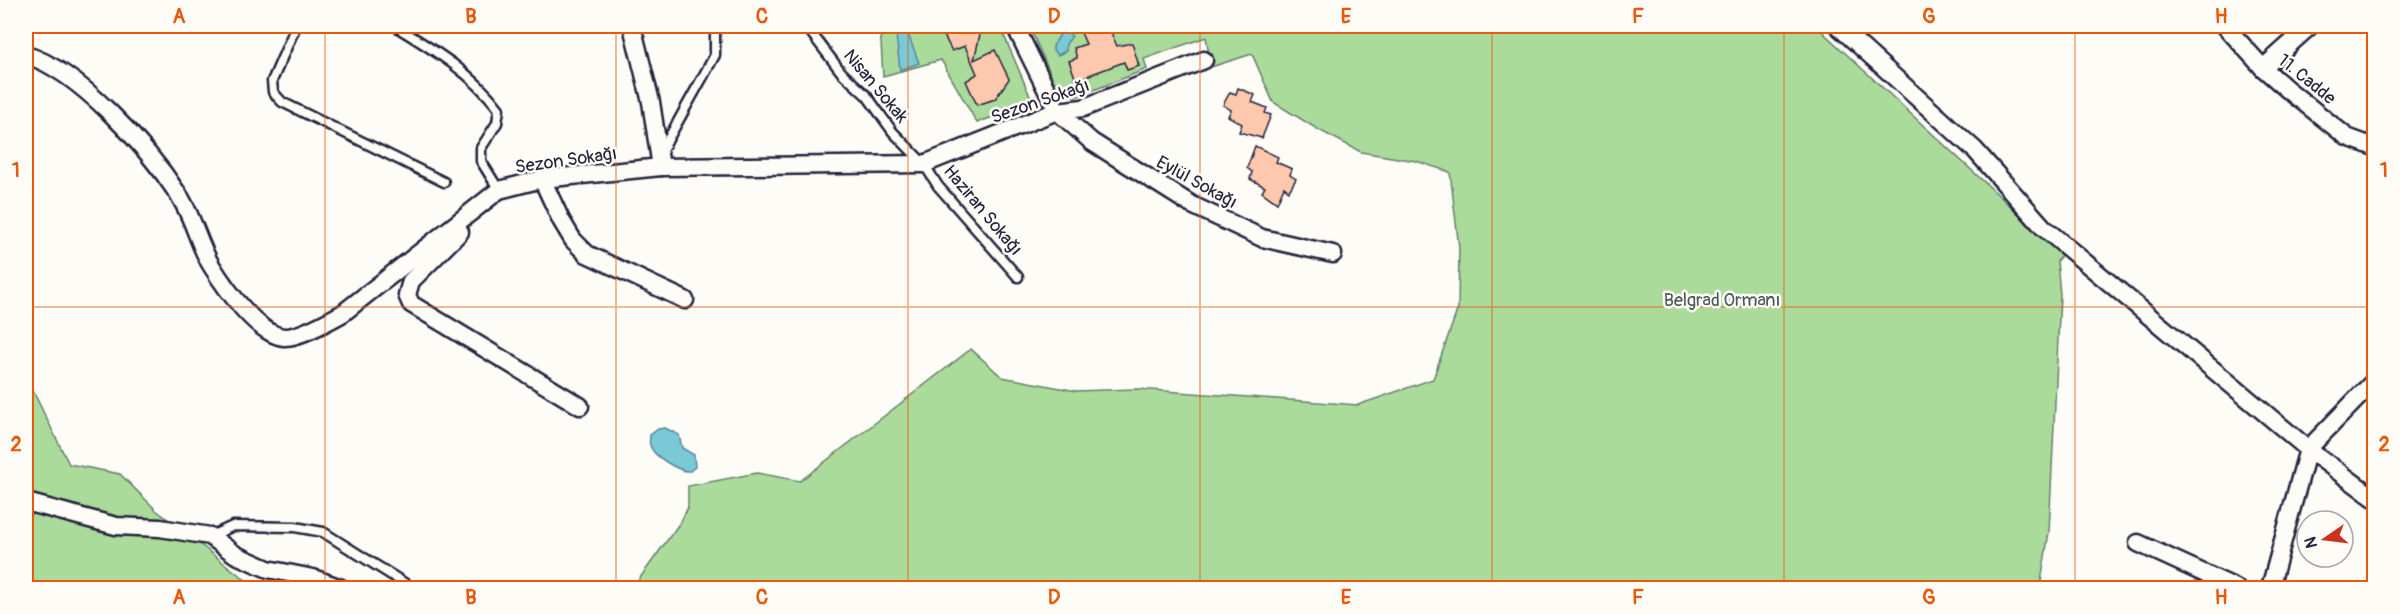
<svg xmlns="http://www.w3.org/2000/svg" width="2400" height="614" font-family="Pangolin,sans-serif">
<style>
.green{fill:#aadb9b;stroke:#667e6b;stroke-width:1.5}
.water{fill:#7ac9d7;stroke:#578699;stroke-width:1.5}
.building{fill:#fdc8ae;stroke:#22223b;stroke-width:1.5}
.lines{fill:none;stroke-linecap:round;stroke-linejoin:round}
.service-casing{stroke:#22223b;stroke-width:13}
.minor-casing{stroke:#22223b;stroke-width:21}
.service{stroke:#fdfcf7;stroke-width:8}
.minor{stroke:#fdfcf7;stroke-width:16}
.grid{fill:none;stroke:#e8590c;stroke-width:1.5;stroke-opacity:0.55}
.labels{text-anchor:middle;stroke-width:5;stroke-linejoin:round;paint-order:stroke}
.street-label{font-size:18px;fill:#22223b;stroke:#fdfcf7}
.park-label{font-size:18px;fill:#4b5a58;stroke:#fdfcf7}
.neatline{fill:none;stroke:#e8590c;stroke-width:2}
.grid-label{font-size:20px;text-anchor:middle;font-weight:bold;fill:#e8590c}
</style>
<rect width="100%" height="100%" fill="#fdfcf7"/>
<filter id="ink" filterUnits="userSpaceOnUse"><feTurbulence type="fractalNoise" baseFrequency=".0167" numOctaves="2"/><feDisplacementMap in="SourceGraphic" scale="12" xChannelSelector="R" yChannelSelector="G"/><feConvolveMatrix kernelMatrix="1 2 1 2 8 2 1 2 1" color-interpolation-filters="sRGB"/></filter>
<g filter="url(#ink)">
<g class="green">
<path d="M880,26H1000L1030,96L1029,103L977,123L941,60L883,76Z"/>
<path d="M1029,26H1816L2062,254L2057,261L2060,295L2049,532L2040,588H637V582L681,521L688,507V486L757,473L800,481L971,349L1002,377L1076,391L1137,389L1358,405L1433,379L1458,308L1459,248L1450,172L1416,161L1361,152L1319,130L1273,102L1252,54L1211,67L1206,37L1144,59L1147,69L1076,97L1065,95L1058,90Z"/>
<path d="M26,377L69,464L120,474L156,510L247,581L272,588H26Z"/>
</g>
<g class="water">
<path d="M895,26H905L919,63L900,70Z"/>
<path d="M1062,31H1066L1072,36L1066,44V51L1058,55L1053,50V46Z"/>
<path d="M665,428L679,435L682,448L694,455L695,467L690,471C680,472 652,456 650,445C649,444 650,436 650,435L658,429Z"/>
</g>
<g class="building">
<path d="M939,26H982L974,60L995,50L1009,79L995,99L977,105L966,81L977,74L965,46L952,51Z"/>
<path d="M1078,26H1108L1117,46L1132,43L1139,66L1127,70L1124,62L1076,80L1069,61L1077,58L1074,48L1086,44Z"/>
<path d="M1238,88L1255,95L1252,102L1267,108L1265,113L1271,115L1262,138L1239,132L1242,124L1228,116L1231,110L1223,105L1230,92L1236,94Z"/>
<path d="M1255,146L1278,157L1276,162L1292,169L1290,175L1296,179L1289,191L1284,187L1277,203L1262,192L1265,187L1250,179L1252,172L1247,168Z"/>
</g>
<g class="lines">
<g class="service-casing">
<g id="service">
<path d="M296,26L272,81L273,92L282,102L444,182"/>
<path d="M395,26C434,50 471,72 499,109L497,123L481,148V161L499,190"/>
<path d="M806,26L842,73L867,96L893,132L924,164L938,186L1018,277"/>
<path d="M661,152L715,55V26"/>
<path d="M211,536L233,526L295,527L323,532L412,588"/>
</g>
</g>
<g class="minor-casing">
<g id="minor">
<path d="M632,26L651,102L661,167"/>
<path d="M1015,26L1057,111L1092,142L1192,205L1262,238L1333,254"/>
<path d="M1838,26L1975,150L2044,228L2308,449L2374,498"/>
<path d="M2225,26L2263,68L2287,89L2347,137L2374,147"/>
<path d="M26,55C78,70 148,148 178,194C193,216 198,243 211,265C224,286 258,335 284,337C299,338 330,320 343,313L499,190L542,179L661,167L924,164L1057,111L1083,108L1204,60"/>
<path d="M2263,68L2310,26"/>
<path d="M542,179L561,220L573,240L587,254L685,300"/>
<path d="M460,232L411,281L407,295L411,304L580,406"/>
<path d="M26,502L116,526L160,528L210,536L236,555L268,569L313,578L341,588"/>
<path d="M2138,543L2236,588"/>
<path d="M2270,588L2308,449L2374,381"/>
</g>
</g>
<use href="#service" class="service"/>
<use href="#minor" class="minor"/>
</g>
</g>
<path class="grid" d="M325,26V588M616,26V588M908,26V588M1200,26V588M1492,26V588M1784,26V588M2075,26V588M26,307H2374"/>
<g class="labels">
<g class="street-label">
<text transform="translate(2307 79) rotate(39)" y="6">11. Cadde</text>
<text transform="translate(876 86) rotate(50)" y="6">Nisan Sokak</text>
<text transform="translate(1040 101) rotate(-19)" y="6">Sezon Sokağı</text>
<text transform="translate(566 160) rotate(-8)" y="6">Sezon Sokağı</text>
<text transform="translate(1197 182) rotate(29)" y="6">Eylül Sokağı</text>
<text transform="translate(983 210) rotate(50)" y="6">Haziran Sokağı</text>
</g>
<g class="park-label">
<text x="1722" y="306">Belgrad Ormanı</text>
</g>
</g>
<rect width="2400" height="614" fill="none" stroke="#fdfcf7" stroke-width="66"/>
<g transform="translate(2325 539) rotate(256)"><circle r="28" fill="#fdfcf7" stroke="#a5a5ac" stroke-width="1.5"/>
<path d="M0-4.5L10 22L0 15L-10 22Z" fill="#c8321e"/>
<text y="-9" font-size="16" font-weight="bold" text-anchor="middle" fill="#22223b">N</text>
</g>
<rect x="33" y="33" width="2334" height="548" class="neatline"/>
<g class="grid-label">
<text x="179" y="23">A</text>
<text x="471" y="23">B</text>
<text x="762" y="23">C</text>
<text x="1054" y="23">D</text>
<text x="1346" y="23">E</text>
<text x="1638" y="23">F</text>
<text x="1929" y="23">G</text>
<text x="2221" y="23">H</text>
<text x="16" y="177">1</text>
<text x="2384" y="177">1</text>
<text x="16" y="451">2</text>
<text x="2384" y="451">2</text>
<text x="179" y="604">A</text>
<text x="471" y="604">B</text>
<text x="762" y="604">C</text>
<text x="1054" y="604">D</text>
<text x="1346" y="604">E</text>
<text x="1638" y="604">F</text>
<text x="1929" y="604">G</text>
<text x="2221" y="604">H</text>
</g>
</svg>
